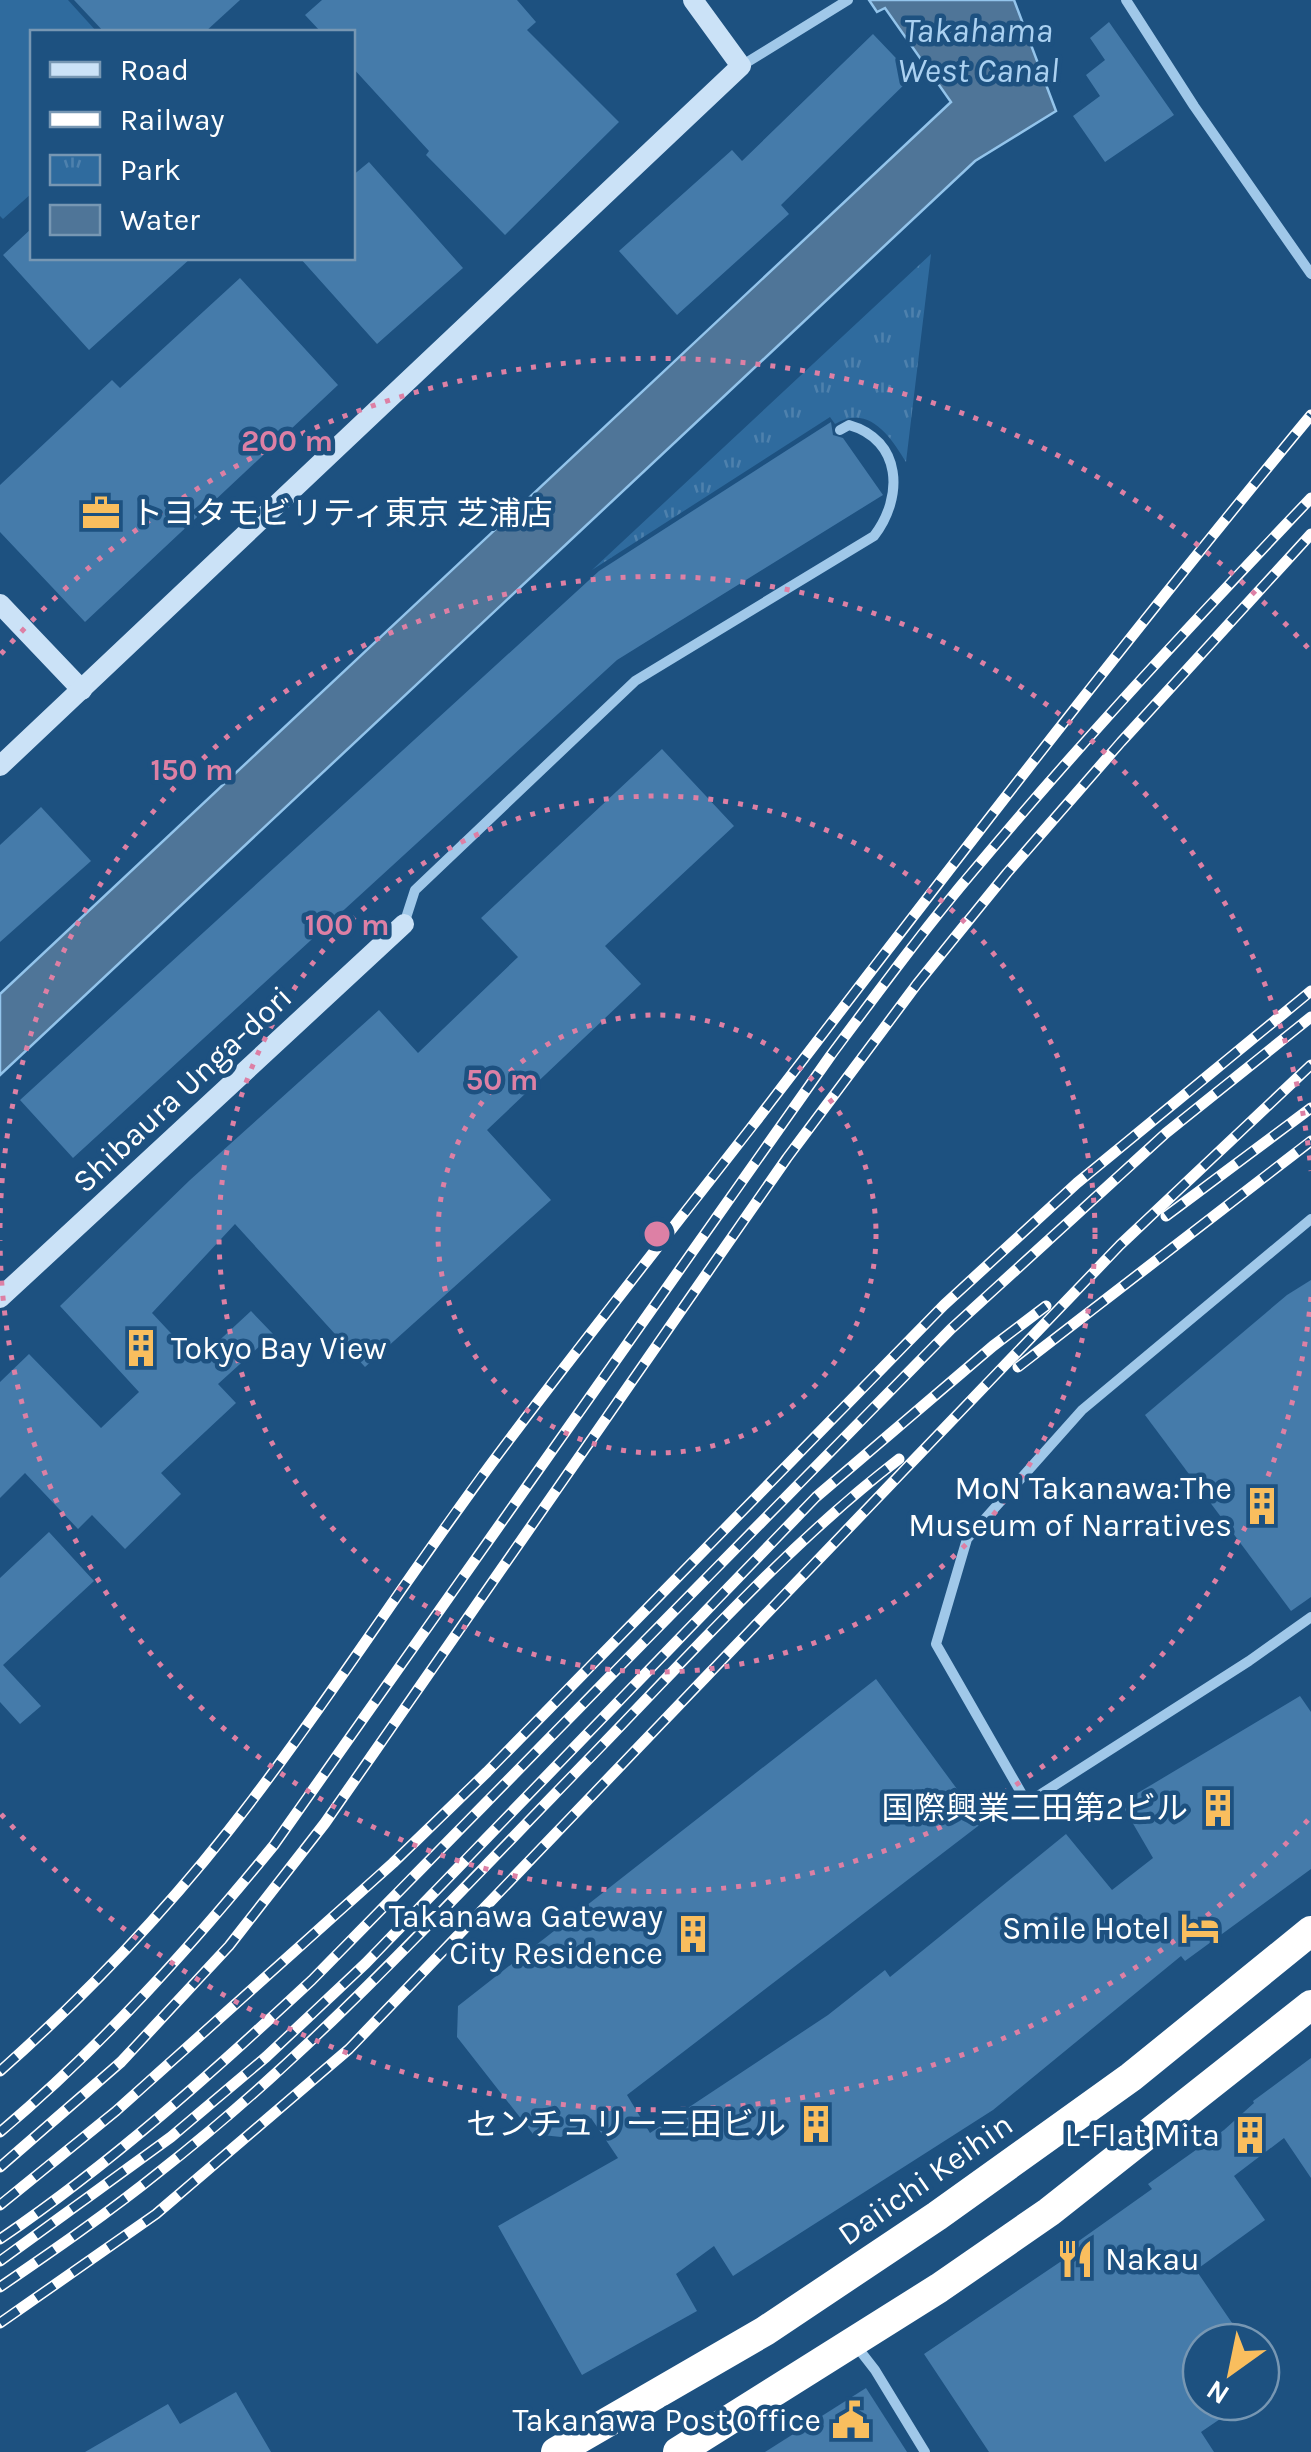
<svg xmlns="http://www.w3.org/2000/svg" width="1311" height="2452" font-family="Karla,'Noto Sans JP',sans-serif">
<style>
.grass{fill:#2f6b9e}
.park{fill:url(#park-tufts)}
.water{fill:#4f7598;stroke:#93c4eb;stroke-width:2.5}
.building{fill:#457baa}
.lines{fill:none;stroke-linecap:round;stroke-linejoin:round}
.street{stroke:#a0c8e9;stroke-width:10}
.secondary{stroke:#cbe2f7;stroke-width:20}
.highway{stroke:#fff;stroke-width:30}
.rail-casing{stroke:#fff;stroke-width:11}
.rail{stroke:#1d5180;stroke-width:8;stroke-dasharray:22;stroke-linecap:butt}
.ring{fill:none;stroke:#dd80a5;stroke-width:5;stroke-dasharray:5 10}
.labels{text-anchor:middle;stroke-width:9;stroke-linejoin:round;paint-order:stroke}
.poi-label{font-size:32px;fill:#fff;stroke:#1d5180;text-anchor:end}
.street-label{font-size:32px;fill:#fff;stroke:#1d5180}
.water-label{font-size:35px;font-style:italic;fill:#abd1f1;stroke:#1d5180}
.centre{fill:#dd80a5;stroke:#1d5180;stroke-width:5}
.ring-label{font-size:30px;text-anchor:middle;font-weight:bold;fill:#dd80a5;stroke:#1d5180;stroke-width:9;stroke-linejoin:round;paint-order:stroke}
</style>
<defs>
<pattern id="park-tufts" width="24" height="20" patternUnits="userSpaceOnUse" patternTransform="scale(2.5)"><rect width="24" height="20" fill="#2f6b9e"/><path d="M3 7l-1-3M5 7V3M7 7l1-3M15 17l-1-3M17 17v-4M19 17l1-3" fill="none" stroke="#4e81ad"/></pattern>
</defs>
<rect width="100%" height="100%" fill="#1d5180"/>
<path class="grass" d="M0,0H68L97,32H32V193L3,219L0,216Z"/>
<path class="park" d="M931,254L906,462C890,436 869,404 835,424L830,417L592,570Z"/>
<path class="water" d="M869,0H1014L1056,111L975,161L0,1075V994L951,102L885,8L877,12Z"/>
<g class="building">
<path d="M74,0H240L205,32H104Z"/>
<path d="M322,0H517L536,22L527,30L619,122L505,235L426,155L429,151L352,67V32H321L305,15Z"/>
<path d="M1109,22L1174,115L1105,162L1073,116L1100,96L1086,75L1105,60L1090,38Z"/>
<path d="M873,34L913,76L781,205L789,214L677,315L619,251L732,150L742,161Z"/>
<path d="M369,162L463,268L377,344L300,258H352V176Z"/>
<path d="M32,228V258H191L89,350L3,255Z"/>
<path d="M240,278L338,385L85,622L0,532V485L112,380L120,388Z"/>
<path d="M831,422L833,435L843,438L883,495L617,660L73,1158L20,1100L599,571Z"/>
<path d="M662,749L734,826L605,946L641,984L487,1130L551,1200L365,1367L235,1224L152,1313L197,1361L251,1311L273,1334L218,1384L236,1403L161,1473L181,1494L125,1549L92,1515L78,1529L25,1473L0,1498V1382L29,1354L101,1428L139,1392L60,1306L190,1180L379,1010L418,1053L518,957L481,918Z"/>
<path d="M41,807L91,861L0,942V845Z"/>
<path d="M1311,1280V1597L1291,1611L1145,1415L1287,1295Z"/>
<path d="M49,1532L94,1581L3,1665L41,1706L20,1724L0,1702V1578Z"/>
<path d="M876,1679L982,1823L627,2095L650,2133L828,2015L885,1970L890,1977L1066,1834L1112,1890L1153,1858L1121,1803L1300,1696L1311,1712V1869L1185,1961L1181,1956L993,2110L733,2276L714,2246L676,2274L697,2311L582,2375L498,2226L618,2158L591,2118L561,2137L533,2134L457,2037L458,2006Z"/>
<path d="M1311,2058V2178L1284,2138L1234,2176L1265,2220L1196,2270L1245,2342H1201V2402H1245L1201,2432L1214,2452H989L924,2354L1063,2260L1059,2255L1152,2189L1148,2184L1224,2130L1254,2103L1253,2101Z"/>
<path d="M866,2388L907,2452H765Z"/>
<path d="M236,2392L271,2452H85L168,2404L180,2424Z"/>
</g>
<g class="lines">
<g class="street">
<path d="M1126,0L1194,106L1311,274"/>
<path d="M741,66L848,0"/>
<path d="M404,924L415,890L635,681L874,536C904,497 902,440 849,425L840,430"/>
<path d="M1311,1219L1082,1410L967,1539L936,1644L1027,1803L1249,1661L1311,1617"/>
<path d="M854,2343L875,2370L925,2452"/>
</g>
<g class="secondary">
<path d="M0,604L82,690"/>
<path d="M0,766L741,66L693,0"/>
<path d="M0,1298L404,924"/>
</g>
<g class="highway">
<path d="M556,2452L765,2331L937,2216L1131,2077L1311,1931"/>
<path d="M678,2452L939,2288L1049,2212L1311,2005"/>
</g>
<g class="rail-casing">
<g id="rail">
<path d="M1166,1216L1311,1108"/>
<path d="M1018,1367L1311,1141"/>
<path d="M0,2071C93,1989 178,1898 253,1799C343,1680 422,1554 512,1436C591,1331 673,1228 753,1125C936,886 1119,647 1311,415"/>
<path d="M0,2132C102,2046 190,1948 274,1845L831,1055C878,992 924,929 975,869C1082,741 1196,619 1311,498"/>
<path d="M0,2167L121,2062L229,1946L325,1823L787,1158L917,984L1007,873L1121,742L1311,534"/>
<path d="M0,2205L116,2111L393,1863L487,1772L944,1305L1077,1183L1311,991"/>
<path d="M0,2239C112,2163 213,2072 312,1980L951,1329L1166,1133L1311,1017"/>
<path d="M0,2261L171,2137L266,2057L366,1963L816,1497L993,1346L1046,1306"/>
<path d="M0,2287C54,2250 108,2213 159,2172C312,2053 444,1908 579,1769C683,1663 782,1549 899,1459"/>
<path d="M0,2323L156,2214L349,2049L1120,1245L1311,1065"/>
</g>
</g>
<use href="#rail" class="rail"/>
</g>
<g class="ring">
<circle cx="657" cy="1234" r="219"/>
<circle cx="657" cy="1234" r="438"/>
<path d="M1311 1297A657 657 0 0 1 0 1240M0 1228A657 657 0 0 1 1311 1171"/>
<path d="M1308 1820A876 876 0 0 1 1 1814M1 654A876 876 0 0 1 1308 648"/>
</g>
<defs>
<g id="office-bare" transform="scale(3)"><path d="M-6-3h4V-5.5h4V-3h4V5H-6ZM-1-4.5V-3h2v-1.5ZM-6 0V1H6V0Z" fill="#f9be5e" stroke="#1d5180" stroke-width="2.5" paint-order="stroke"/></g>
<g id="building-bare" transform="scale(3)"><path d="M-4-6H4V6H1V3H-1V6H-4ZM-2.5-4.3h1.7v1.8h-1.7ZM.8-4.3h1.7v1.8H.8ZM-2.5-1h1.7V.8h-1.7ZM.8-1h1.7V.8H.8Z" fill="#f9be5e" stroke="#1d5180" stroke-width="2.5" paint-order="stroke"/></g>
<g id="hotel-bare" transform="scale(3)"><path d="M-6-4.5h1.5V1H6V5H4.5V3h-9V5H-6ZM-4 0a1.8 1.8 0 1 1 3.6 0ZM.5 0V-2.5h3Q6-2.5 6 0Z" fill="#f9be5e" stroke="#1d5180" stroke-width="2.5" paint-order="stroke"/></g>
<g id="restaurant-bare" transform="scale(3)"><path d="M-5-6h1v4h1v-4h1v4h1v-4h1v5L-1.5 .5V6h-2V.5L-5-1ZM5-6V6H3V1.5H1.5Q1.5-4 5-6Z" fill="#f9be5e" stroke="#1d5180" stroke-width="2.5" paint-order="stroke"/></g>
<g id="civic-bare" transform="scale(3)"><path d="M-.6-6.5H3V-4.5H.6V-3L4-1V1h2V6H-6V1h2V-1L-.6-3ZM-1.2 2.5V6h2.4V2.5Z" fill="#f9be5e" stroke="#1d5180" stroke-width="2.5" paint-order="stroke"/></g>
</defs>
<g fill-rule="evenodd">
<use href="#office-bare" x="101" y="513"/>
<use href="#building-bare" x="141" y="1348"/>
<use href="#building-bare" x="1262" y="1506"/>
<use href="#building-bare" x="1218" y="1808"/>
<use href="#hotel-bare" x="1200" y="1928"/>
<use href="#building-bare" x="693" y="1934"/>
<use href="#building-bare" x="816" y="2124"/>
<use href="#building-bare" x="1250" y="2135"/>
<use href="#restaurant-bare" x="1075" y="2259"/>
<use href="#civic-bare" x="851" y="2420"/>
</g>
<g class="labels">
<g class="poi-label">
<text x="131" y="524" text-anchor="start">トヨタモビリティ東京 芝浦店</text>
<text x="171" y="1359" text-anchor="start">Tokyo Bay View</text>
<text x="1232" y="1499">MoN Takanawa:The<tspan x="1232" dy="37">Museum of Narratives</tspan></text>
<text x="1188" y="1819">国際興業三田第2ビル</text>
<text x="663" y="1927">Takanawa Gateway<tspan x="663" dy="37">City Residence</tspan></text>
<text x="1170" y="1939">Smile Hotel</text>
<text x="786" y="2135">センチュリー三田ビル</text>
<text x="1220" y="2146">L-Flat Mita</text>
<text x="1105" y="2270" text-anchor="start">Nakau</text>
<text x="821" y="2431">Takanawa Post Office</text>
</g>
<g class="street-label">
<text transform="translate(182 1089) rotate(-43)" y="11">Shibaura Unga-dori</text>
<text transform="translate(925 2179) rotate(-35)" y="11">Daiichi Keihin</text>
</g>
<g class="water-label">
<text x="978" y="42">Takahama<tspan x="978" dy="40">West Canal</tspan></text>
</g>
</g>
<circle cx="657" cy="1234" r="15" class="centre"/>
<g class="ring-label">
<text x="287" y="451">200 m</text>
<text x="192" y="780">150 m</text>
<text x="347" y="935">100 m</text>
<text x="502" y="1090">50 m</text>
</g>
<rect x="30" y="30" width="325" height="230" fill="#1d5180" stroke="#7797b3" stroke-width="2.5"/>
<rect x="50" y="62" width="50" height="15" fill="#cbe2f7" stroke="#7797b3" stroke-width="2.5"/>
<text x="120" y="80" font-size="30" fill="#ffffff">Road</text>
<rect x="50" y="112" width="50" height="15" fill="#ffffff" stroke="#7797b3" stroke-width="2.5"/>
<text x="120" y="130" font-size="30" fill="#ffffff">Railway</text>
<rect x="50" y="155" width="50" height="30" fill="url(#park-tufts)" stroke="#7797b3" stroke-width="2.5"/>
<text x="120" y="180" font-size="30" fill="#ffffff">Park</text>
<rect x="50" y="205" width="50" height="30" fill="#4f7598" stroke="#7797b3" stroke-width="2.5"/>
<text x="120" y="230" font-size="30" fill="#ffffff">Water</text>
<g transform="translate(1231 2372) rotate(213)"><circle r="48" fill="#1d5180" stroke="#7797b3" stroke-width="2.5"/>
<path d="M0-8L18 38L0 25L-18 38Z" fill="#f9be5e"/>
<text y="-15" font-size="28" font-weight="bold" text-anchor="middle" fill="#ffffff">N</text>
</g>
</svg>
